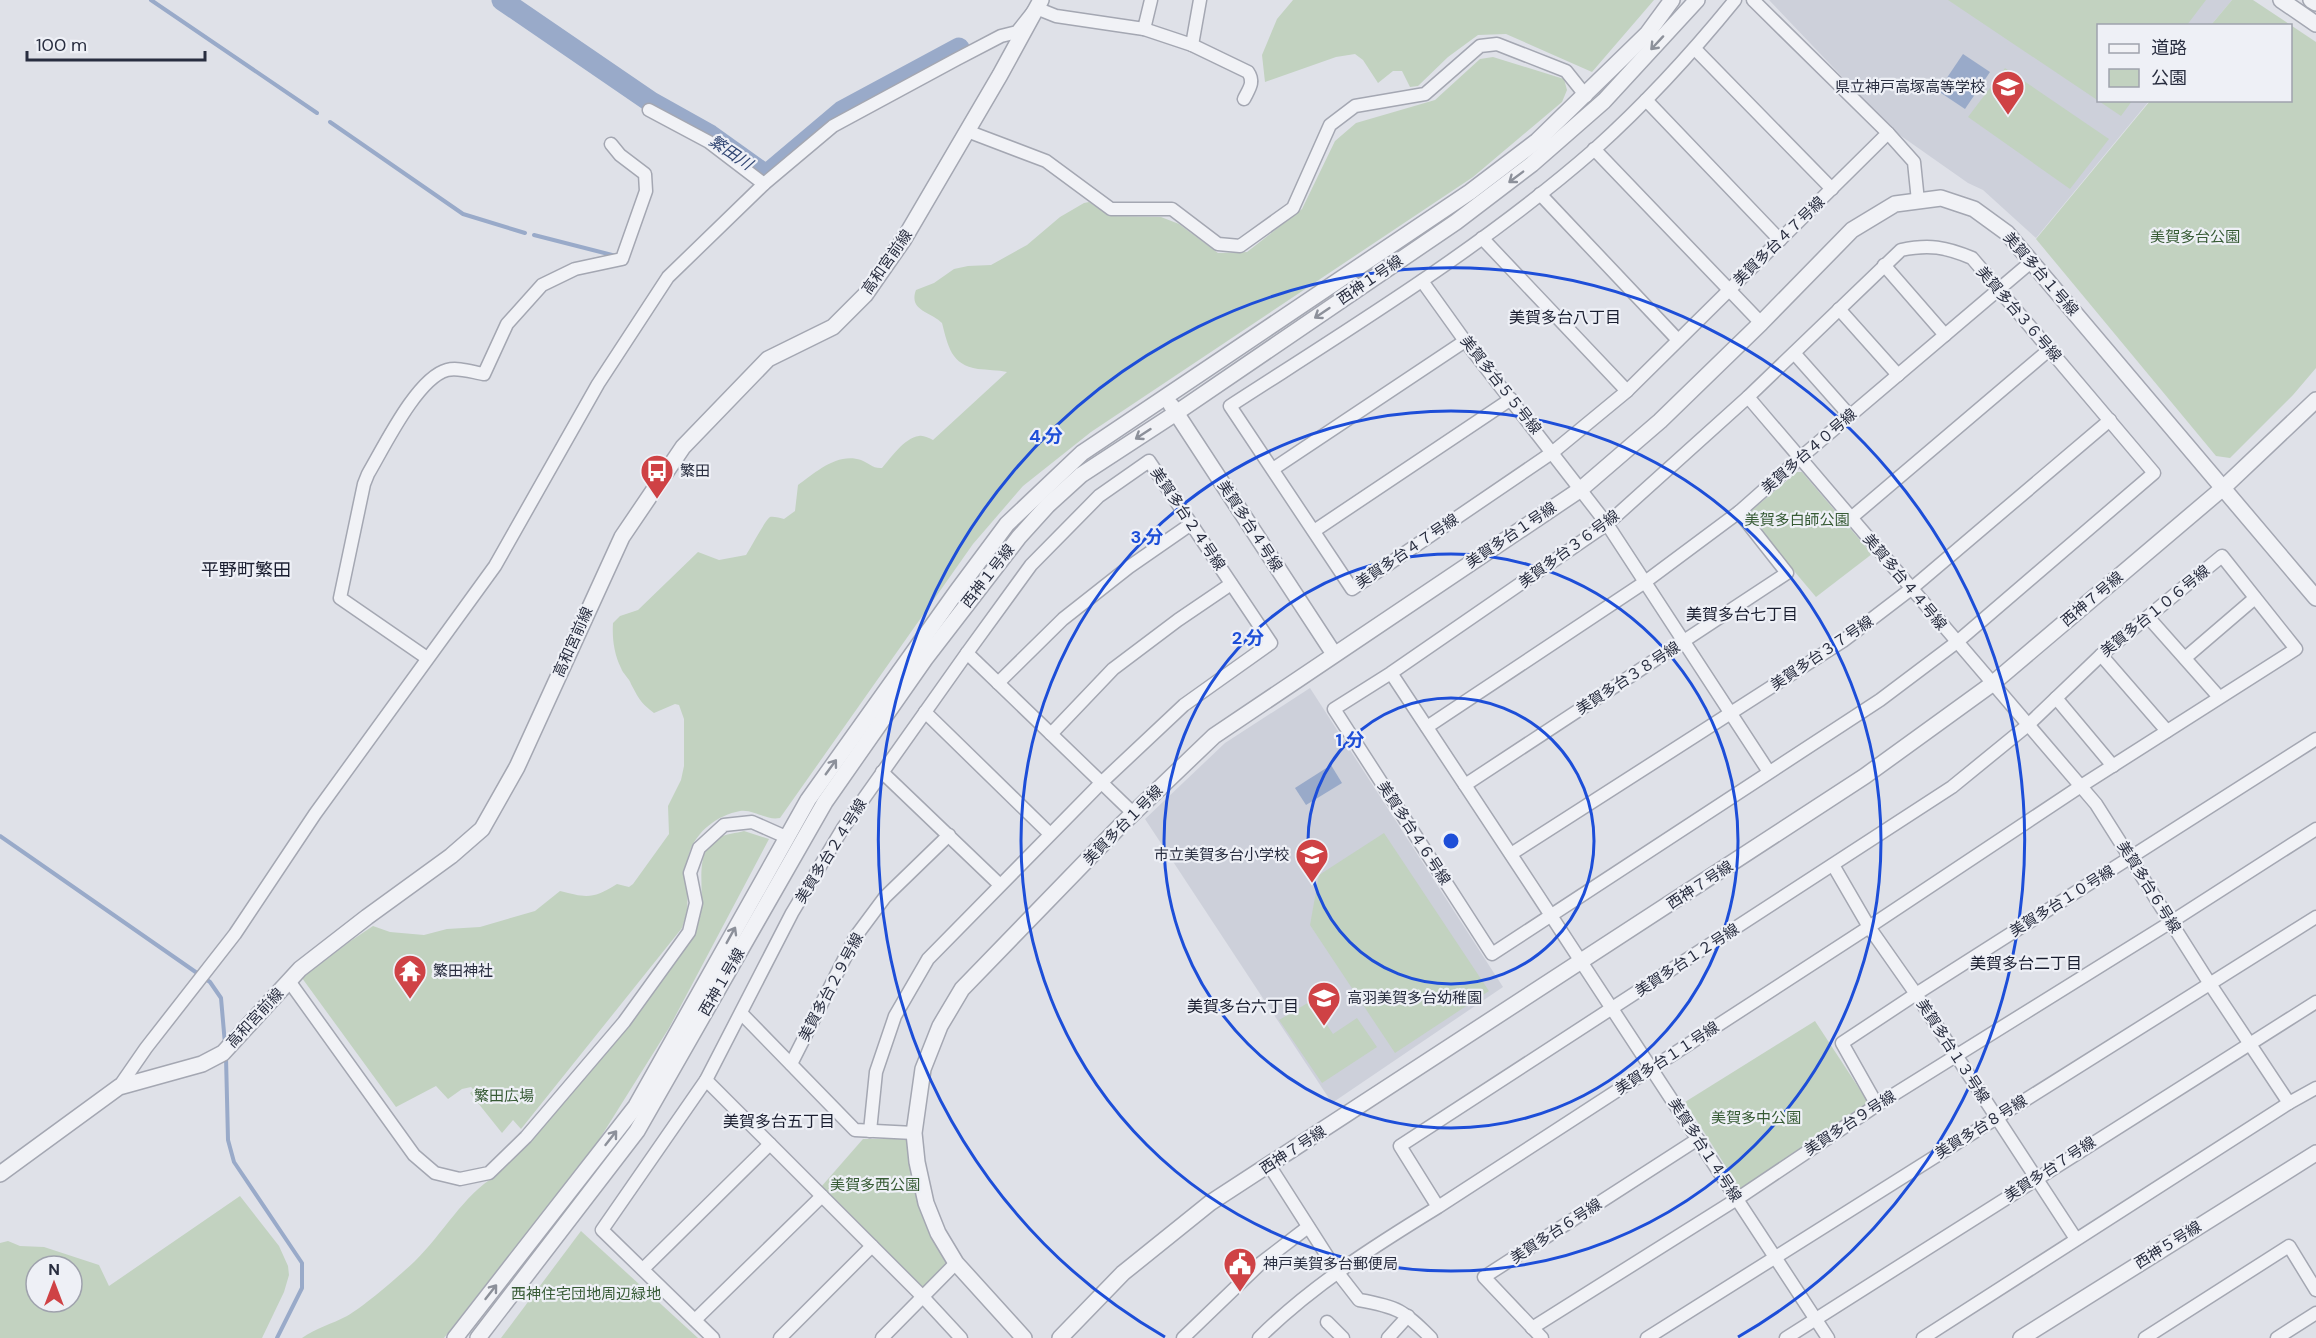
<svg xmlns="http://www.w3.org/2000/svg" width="2316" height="1338" font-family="'DM Sans','Noto Sans JP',sans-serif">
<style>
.built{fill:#cdd0da}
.green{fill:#c2d2c0;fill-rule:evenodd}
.water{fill:#99aac9}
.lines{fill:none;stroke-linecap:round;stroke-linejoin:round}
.stream{stroke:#99aac9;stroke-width:4}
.river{stroke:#99aac9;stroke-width:21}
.minor-casing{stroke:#a4a7b2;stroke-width:15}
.tertiary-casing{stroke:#a4a7b2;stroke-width:18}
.minor{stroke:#f1f2f6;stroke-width:12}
.tertiary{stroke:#f1f2f6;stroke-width:15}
.oneway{stroke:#8c909a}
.ring{fill:none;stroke:#1d4ed8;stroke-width:3}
.labels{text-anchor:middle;stroke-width:4.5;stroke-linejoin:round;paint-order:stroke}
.poi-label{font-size:15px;fill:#282d3f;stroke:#eef0f6;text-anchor:start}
.park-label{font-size:15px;fill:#375b35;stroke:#eef0f6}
.street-label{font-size:15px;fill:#282d3f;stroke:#eef0f6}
.water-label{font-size:16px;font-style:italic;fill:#314673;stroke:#eef0f6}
.neighbourhood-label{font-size:16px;fill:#1a1e30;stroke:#eef0f6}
.quarter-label{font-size:18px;fill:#1a1e30;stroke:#eef0f6}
.centre{fill:#1d4ed8;stroke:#eef0f6;stroke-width:3}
.ring-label{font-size:18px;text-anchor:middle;font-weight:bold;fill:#1d4ed8;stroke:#eef0f6;stroke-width:4.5;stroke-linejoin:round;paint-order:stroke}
</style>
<rect width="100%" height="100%" fill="#dfe1e8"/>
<g class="built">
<path d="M1769,0H2232L2211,25L2098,26V100L2149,101L2036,238L1983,190L1968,183L1894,131Z"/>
<path d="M1310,688L1503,987L1332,1103L1145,819L1225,743Z"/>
</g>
<g class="green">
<path d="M1293,0H1654L1592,72L1506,34L1478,35L1448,57L1418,86L1410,87L1402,71H1393L1378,83L1363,60L1355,54L1336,57L1265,82L1262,55L1277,19Z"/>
<path d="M1948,0H2206L2187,25L2098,26V100L2132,101L2121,116Z"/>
<path d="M2232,0H2253L2316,42V368L2293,395L2230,458L2216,456L2036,239L2150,101L2290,100V26L2211,25Z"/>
<path d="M1493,57L1564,79L1567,90L1562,102L1473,177L1091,432L1023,486L973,544L780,818C766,821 754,809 740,811C718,815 696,831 689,854C683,870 689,892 687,910C686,916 684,922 682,928L521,1129L513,1120L502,1133L470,1093L474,1090L471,1087L462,1089L448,1099L436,1086L396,1107L302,978L349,942L373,926L390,932L424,935L447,929L480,927L535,911L560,891C587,898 593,899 617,884L629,887L633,884L669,834L668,806L681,780L684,766V719L679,705L675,704L654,713C640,702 639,699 631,684C629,678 623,674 621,668C614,654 612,638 613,623L620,616L638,610L698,552L719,560L746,555C750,549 766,519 770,517C773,516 780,518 784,519L795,511L798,485C815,473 837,452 861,460C869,463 873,469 882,468C891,458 904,438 919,436C923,435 929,438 933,440L1007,372C998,370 987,370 978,369C951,365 948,346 942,323C932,312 908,311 916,290L934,283L954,269L968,266L991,265L1027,245L1060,217L1084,203L1089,202L1110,216L1161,217L1179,224L1218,253L1247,252L1302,209L1335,141L1356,123L1435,100L1480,59Z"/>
<path d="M2005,68L2109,139L2070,189L1968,117Z"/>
<path d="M1797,472H1802L1872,554L1816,597L1751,520V511Z"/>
<path d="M744,831L769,839L669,1028L597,1143L444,1338H302C316,1328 332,1324 347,1316C366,1305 399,1276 415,1261C443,1234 463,1195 497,1175C545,1120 592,1065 637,1008C657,981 680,956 696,927C711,901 688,855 718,838C725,834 737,833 744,831Z"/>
<path d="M1384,833L1489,991L1395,1053L1310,925L1319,875Z"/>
<path d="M1311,1001L1333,1034L1357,1018L1377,1047L1322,1083L1279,1020Z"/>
<path d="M1815,1021L1870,1105L1740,1189L1685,1102Z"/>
<path d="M863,1139H906L921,1207L948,1263L925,1286H919L821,1187Z"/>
<path d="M240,1196L279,1246L288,1266L289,1275L284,1292L262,1338H0V1243L8,1241L20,1246L44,1247L99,1265L109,1286ZM36,1266H72V1302H36Z"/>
<path d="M581,1231L698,1338H501Z"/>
</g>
<g class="water">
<path d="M1963,54L1990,72L1965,109L1938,91Z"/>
<path d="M1331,765L1342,783L1306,805L1295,788Z"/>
</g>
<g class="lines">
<g class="stream">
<path d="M151,0L317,113"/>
<path d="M330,122L463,214L525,233"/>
<path d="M534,235L616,256"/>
<path d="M0,836L210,982L221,998L225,1044"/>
<path d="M226,1057L228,1140L234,1162L302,1263V1288L277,1338"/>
</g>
<path class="river" d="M502,0L651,102L710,135L766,175L842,111L959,48"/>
<g class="minor-casing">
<g id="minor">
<path d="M1735,0C1692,53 1646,103 1595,149C1483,247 1355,325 1230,406L1352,589L1553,452L1627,391L1888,133L1753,0"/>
<path d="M1144,29L1192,45L1200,0"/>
<path d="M1192,45L1248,72C1255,82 1249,89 1244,99"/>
<path d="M1695,49L1832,189"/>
<path d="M1646,100L1780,240"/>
<path d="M649,110L709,142L764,184"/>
<path d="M967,131L1046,161L1111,209H1172L1218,244L1240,246L1293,208L1330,125L1355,106L1425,94L1480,46L1497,44L1566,71L1586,96"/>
<path d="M1888,133L1914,162L1918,201"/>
<path d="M1594,149L1761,323"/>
<path d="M1540,194L1678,340"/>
<path d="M1482,238L1627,391"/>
<path d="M1884,265L1945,335"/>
<path d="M1422,281L1465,341L1607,524L1769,772"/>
<path d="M1839,309L1898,375"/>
<path d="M1794,353L1850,416"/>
<path d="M1748,397L2096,804L2210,984L2289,1103"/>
<path d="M1273,469L1465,341"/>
<path d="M1851,518L2050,349"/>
<path d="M1314,531L1511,399"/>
<path d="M2148,617L2219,697"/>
<path d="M967,653L1134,814"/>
<path d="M2101,655L2167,731"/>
<path d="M427,658L340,598L364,484L368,474C384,447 417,378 447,370C458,367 472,372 484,374L507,324L542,285L575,269L622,259L646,191L645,174L620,155L611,144"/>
<path d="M2185,658L2255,598"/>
<path d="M1391,673L1334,709L1492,954L1880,700L1957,642L2154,473L1972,258C1946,247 1929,244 1901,250L1748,397L1607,524L1391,673C1455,770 1519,866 1582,963L1828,1338"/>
<path d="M998,683L1063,619L1129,567L1191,524"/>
<path d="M2056,698L2113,766"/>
<path d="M925,712L1050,834"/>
<path d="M1427,727L1645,582L1739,512L1800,458L2031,262"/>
<path d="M1051,734L1113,669L1178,620L1231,584"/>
<path d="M882,772L999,884"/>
<path d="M1465,785L1787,573L1739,512"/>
<path d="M1511,854L1843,641L1911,589L2110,420"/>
<path d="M1833,865L1869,927L1916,994L2076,1239"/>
<path d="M289,981L414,1155L435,1173L460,1179L489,1173L526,1137L624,1022L689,932L696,903L690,873L699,848L724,825L752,822L786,837"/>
<path d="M741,1013L855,1130L914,1133"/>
<path d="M791,1064L856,936L885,897L949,835"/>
<path d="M706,1080L923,1297L961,1338"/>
<path d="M119,1087L146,1048L235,934L315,814L495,566L598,384L668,277L764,184L833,126L957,59L1001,36L1017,32L1036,8L1056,16L1144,29L1151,0"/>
<path d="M1877,1105L1842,1043L1916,994L2316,739"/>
<path d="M1269,1165L1338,1273L1359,1300C1398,1307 1403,1310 1431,1338"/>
<path d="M643,1269L770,1144"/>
<path d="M695,1320L822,1196"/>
<path d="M1327,1322L1343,1338"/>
<path d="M1532,1328L1737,1199L1877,1105L2171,922L2316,829"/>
<path d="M713,1338L602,1230L706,1080L792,913L843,828L967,653L1031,565L1099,496L1149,461L1271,643L1184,705L1101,783L928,959L895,1016L876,1072L870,1131"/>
<path d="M780,1338L872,1246"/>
<path d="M882,1338L956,1263"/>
<path d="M1183,1338L1261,1263L1308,1227"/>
<path d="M1259,1338C1311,1286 1376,1245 1438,1207L1869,927L2081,786L2296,649L2222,556L2101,655L2028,725L1952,787L1400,1146L1438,1207"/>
<path d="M1388,1338L1408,1316"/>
<path d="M1542,1338L1484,1277L1698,1139"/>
<path d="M1647,1338L2316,917"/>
<path d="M1786,1338L2316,1002"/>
<path d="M1923,1338L2289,1103L2316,1088"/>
<path d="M2145,1338L2289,1246L2316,1290"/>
<path d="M2277,1338L2316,1313"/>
</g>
</g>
<g class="tertiary-casing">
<g id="tertiary">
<path d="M2281,0L2316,24"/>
<path d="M2311,0L2316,3"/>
<path d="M1171,405L1334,654"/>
<path d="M0,1174L119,1087L202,1064L223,1053L300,969L367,917L451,856L482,829L517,767L622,537L683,447L768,359L833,327L865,295L904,239L1000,75L1041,0"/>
<path d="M455,1338L636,1106L808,800L957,591L1007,524L1082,453L1470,192L1537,141L1647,34L1672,0"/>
<path d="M478,1338L637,1131L825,802L925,659L1019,537L1048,505L1081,475L1176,413L1456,222L1532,164L1604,101L1697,0"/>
<path d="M1024,1338L956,1263L938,1233L926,1203L917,1162L914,1133L923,1069L940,1026L962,989L1121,825L1214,736L1581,489L1660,421L1761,323L1852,230L1895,204L1941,198L1974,209L2007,233L2316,598"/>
<path d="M1060,1338L1123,1273L1210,1203L1865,776L1992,684L2223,488L2316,400"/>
<path d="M2021,1338L2316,1153"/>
</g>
</g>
<use href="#minor" class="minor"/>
<use href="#tertiary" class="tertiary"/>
</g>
<defs><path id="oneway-shaft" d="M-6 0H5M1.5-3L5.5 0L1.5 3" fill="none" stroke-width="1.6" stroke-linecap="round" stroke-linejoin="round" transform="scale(1.5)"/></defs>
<g class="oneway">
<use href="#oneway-shaft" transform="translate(1657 43) rotate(133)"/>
<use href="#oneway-shaft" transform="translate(1516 177) rotate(143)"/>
<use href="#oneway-shaft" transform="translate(1322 313) rotate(146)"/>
<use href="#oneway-shaft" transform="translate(1143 434) rotate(147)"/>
<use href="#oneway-shaft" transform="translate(831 767) rotate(-54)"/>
<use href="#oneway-shaft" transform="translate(731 935) rotate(-61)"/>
<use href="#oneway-shaft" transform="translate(611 1138) rotate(-52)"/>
<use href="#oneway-shaft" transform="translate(491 1292) rotate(-52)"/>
</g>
<g class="ring">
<circle cx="1451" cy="841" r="143"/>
<circle cx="1451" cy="841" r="287"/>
<circle cx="1451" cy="841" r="430"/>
<path d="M1165 1337A573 573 0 1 1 1738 1337"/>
</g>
<defs>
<g id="school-pin" transform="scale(1.725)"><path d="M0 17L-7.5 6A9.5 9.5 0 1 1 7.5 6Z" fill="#cf4245" stroke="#eef0f6"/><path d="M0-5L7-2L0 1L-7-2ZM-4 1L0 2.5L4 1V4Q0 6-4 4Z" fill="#fff"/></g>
<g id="bus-pin" transform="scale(1.725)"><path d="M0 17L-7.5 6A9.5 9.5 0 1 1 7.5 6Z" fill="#cf4245" stroke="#eef0f6"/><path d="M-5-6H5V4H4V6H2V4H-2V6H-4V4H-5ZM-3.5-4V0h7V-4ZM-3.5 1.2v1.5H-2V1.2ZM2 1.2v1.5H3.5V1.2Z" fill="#fff"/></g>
<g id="temple-pin" transform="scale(1.725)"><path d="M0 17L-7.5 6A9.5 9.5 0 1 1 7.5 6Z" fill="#cf4245" stroke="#eef0f6"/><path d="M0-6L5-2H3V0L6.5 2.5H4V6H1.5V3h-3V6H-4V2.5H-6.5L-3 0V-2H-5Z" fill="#fff"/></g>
<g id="civic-pin" transform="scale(1.725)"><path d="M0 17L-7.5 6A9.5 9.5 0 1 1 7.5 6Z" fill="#cf4245" stroke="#eef0f6"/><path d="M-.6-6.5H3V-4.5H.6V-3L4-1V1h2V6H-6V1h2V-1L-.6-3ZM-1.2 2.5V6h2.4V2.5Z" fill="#fff"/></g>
</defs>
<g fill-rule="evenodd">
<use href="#school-pin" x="2008" y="87"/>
<use href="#bus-pin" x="657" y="471"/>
<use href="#school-pin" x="1312" y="855"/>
<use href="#temple-pin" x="410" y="971"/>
<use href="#school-pin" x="1324" y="998"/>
<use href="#civic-pin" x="1240" y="1264"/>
</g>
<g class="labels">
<g class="poi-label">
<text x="1985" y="92" text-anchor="end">県立神戸高塚高等学校</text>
<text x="680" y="476">繁田</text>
<text x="1289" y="860" text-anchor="end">市立美賀多台小学校</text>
<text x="433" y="976">繁田神社</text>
<text x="1347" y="1003">高羽美賀多台幼稚園</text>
<text x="1263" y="1269">神戸美賀多台郵便局</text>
</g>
<g class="park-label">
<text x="2195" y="242">美賀多台公園</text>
<text x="1797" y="525">美賀多白師公園</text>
<text x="504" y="1101">繁田広場</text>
<text x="1756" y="1123">美賀多中公園</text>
<text x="875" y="1190">美賀多西公園</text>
<text x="586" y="1299">西神住宅団地周辺緑地</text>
</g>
<g class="street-label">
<text transform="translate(1779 241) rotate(-44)" y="5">美賀多台４７号線</text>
<text transform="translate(887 262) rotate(-55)" y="5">高和宮前線</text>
<text transform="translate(2041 274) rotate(49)" y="5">美賀多台１号線</text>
<text transform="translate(1370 280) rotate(-34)" y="5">西神１号線</text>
<text transform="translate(2019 314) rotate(49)" y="5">美賀多台３６号線</text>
<text transform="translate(1501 385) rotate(52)" y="5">美賀多台５５号線</text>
<text transform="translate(1809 451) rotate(-41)" y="5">美賀多台４０号線</text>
<text transform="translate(1188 519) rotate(56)" y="5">美賀多台２４号線</text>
<text transform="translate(1250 526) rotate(57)" y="5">美賀多台４号線</text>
<text transform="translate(1511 535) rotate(-34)" y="5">美賀多台１号線</text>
<text transform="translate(1569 549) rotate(-36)" y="5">美賀多台３６号線</text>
<text transform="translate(1407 551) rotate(-34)" y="5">美賀多台４７号線</text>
<text transform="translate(988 576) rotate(-52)" y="5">西神１号線</text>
<text transform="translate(1905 582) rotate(50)" y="5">美賀多台４４号線</text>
<text transform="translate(2092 599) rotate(-40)" y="5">西神７号線</text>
<text transform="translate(2155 611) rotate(-39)" y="5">美賀多台１０６号線</text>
<text transform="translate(573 642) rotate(-66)" y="5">高和宮前線</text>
<text transform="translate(1822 653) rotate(-34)" y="5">美賀多台３７号線</text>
<text transform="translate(1628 678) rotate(-33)" y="5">美賀多台３８号線</text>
<text transform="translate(1123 825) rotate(-45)" y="5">美賀多台１号線</text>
<text transform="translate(1414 833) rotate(57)" y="5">美賀多台４６号線</text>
<text transform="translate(831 851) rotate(-58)" y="5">美賀多台２４号線</text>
<text transform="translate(1700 885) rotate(-33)" y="5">西神７号線</text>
<text transform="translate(2149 887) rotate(58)" y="5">美賀多台６号線</text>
<text transform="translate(2062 901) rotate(-32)" y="5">美賀多台１０号線</text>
<text transform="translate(1687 960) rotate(-33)" y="5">美賀多台１２号線</text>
<text transform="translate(722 982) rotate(-60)" y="5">西神１号線</text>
<text transform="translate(831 987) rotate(-62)" y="5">美賀多台２９号線</text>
<text transform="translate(255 1018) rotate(-47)" y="5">高和宮前線</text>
<text transform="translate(1953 1051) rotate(57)" y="5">美賀多台１３号線</text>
<text transform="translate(1667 1058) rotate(-33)" y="5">美賀多台１１号線</text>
<text transform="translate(1850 1123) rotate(-33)" y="5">美賀多台９号線</text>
<text transform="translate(1981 1127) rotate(-32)" y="5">美賀多台８号線</text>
<text transform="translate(1293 1150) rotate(-33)" y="5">西神７号線</text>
<text transform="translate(1705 1150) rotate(57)" y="5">美賀多台１４号線</text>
<text transform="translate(2050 1169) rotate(-33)" y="5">美賀多台７号線</text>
<text transform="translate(1556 1231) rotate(-33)" y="5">美賀多台６号線</text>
<text transform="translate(2168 1245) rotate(-32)" y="5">西神５号線</text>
</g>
<g class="water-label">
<text transform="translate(731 152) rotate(34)" y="6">繁田川</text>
</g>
<g class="neighbourhood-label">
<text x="1565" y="323">美賀多台八丁目</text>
<text x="1742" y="620">美賀多台七丁目</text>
<text x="2026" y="969">美賀多台二丁目</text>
<text x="1243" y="1012">美賀多台六丁目</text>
<text x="779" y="1127">美賀多台五丁目</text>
</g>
<g class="quarter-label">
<text x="246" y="576">平野町繁田</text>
</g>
</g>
<circle cx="1451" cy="841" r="9" class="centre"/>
<g class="ring-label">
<text x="1046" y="442">4 分</text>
<text x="1147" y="543">3 分</text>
<text x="1248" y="644">2 分</text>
<text x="1350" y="746">1 分</text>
</g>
<rect x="2097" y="24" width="195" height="78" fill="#eef0f6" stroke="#9fa2ad" stroke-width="1.5"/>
<rect x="2109" y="44" width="30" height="9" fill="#f1f2f6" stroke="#9fa2ad" stroke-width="1.5"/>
<text x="2151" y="54" font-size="18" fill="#282d3f">道路</text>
<rect x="2109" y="69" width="30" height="18" fill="#c2d2c0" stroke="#9fa2ad" stroke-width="1.5"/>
<text x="2151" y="84" font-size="18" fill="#282d3f">公園</text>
<g transform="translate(54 1284)"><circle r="28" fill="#eef0f6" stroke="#9fa2ad" stroke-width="1.5"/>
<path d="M0-4.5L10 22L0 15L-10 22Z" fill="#cf4245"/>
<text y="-9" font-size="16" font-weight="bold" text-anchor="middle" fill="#282d3f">N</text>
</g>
<path d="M27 51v9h178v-9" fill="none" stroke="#282d3f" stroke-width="3"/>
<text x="36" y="51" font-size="18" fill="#282d3f" stroke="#eef0f6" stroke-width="4.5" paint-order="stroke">100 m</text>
</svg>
